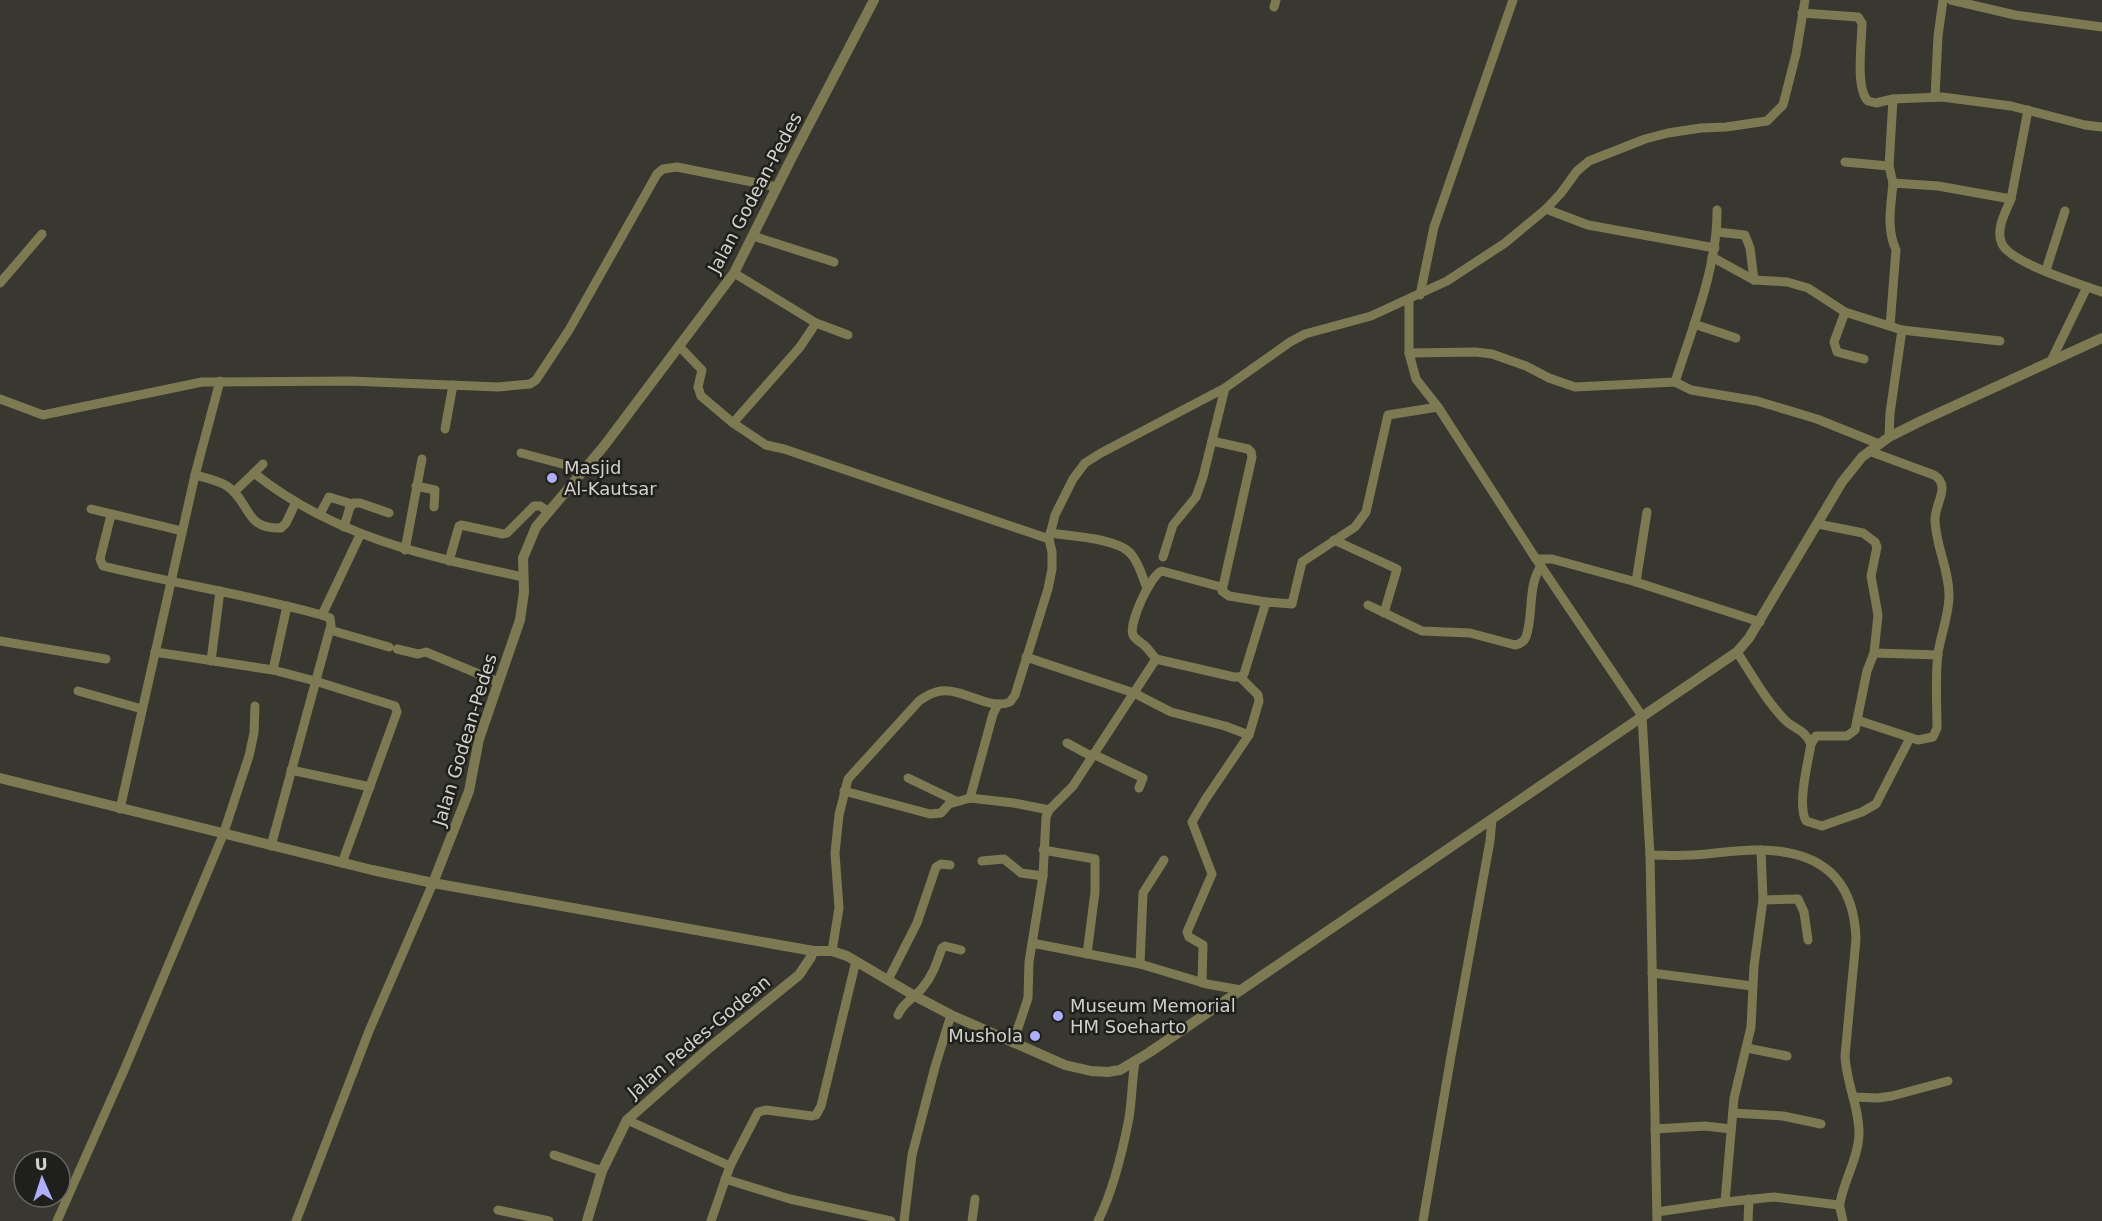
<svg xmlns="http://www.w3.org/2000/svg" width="2102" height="1221" font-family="'DejaVu Sans',sans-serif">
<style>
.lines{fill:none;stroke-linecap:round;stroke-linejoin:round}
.minor{stroke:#7d7a53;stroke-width:9}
.tertiary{stroke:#7d7a53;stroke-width:10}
.poi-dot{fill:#aeaefa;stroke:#1f1f1c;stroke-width:2}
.labels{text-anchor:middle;stroke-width:5;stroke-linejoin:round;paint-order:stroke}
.street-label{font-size:18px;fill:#d2d1cd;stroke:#1f1f1c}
.poi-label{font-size:18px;fill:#d2d1cd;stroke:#1f1f1c;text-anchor:start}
</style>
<rect width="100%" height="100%" fill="#383831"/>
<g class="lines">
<g class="minor">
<path d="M1951,0L2015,15L2102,27"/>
<path d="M1274,7L1276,0"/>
<path d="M1802,13L1858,17L1862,23C1862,41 1855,89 1868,101L1876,103L1893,99L1942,97L2011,106L2085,125L2102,127"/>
<path d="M1935,97L1938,36L1943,0"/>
<path d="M1893,99L1889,166L1893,183"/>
<path d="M1845,162L1889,166"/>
<path d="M2011,199C2006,211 1995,230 2002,244C2011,263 2080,284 2102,292"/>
<path d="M1546,209L1588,225L1715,248"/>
<path d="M1717,232L1745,235L1750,248L1754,280"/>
<path d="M753,236L834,262"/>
<path d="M1712,257L1754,280L1787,282L1808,288L1845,312L1902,330L2000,341"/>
<path d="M2046,270L2065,211"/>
<path d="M734,273L816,323L848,335"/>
<path d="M0,283L42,234"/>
<path d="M1420,295L1434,227L1513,0"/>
<path d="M1409,300V353L1416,379L1438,407L1536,559L1642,716L1650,855L1657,1221"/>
<path d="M1845,312L1834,342L1837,352L1864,359"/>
<path d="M1694,324L1736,338"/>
<path d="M1890,326L1896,250C1886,228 1891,206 1893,183L1938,186L2011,199L2028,110"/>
<path d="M679,346L702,370L698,387L701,396L733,423L766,445L784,449L1049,539"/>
<path d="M1409,353L1475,352L1492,354L1526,366L1549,378L1575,387L1675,382L1691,390L1757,401L1817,419L1879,444"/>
<path d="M2051,361L2087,287"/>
<path d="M1675,382C1692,329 1718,265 1717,210"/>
<path d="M0,399L43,415L202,382L350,381L498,387L530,384L536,380L569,330L657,174L663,169L677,167L777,187"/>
<path d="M733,423L800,347L816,323"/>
<path d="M445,429L453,385"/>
<path d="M1889,437L1890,413L1902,330"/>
<path d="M1212,441L1248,449L1251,452L1252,457L1222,591L1229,596L1266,602"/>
<path d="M521,453L585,470"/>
<path d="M254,473L263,464"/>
<path d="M195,475C206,478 217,480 227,486C251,502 244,530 281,528L286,523L296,502"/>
<path d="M416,486L435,490L434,507"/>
<path d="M234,492L254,473C334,537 426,556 523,577"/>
<path d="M91,509L182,531"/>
<path d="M320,514L329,497L352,504"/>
<path d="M111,515L100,559L103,566C176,584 250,595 322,615"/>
<path d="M1818,524L1863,533L1875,542L1877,547L1871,576L1878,615L1874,653L1867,671L1855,730L1847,736H1816L1811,744C1808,763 1797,804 1806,821L1822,826L1862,812L1876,804L1910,738"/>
<path d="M344,527L350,507L354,503H360L389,513"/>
<path d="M1050,533C1069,536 1118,538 1131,554C1139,563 1142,576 1147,588"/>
<path d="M1334,540L1397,569L1384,613"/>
<path d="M405,550L422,459"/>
<path d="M1163,557L1173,525L1196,497L1203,477L1225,388"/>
<path d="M1536,559H1552L1636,582L1760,622"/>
<path d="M449,561L459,526L461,525L503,534L507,533L534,506H540L549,512"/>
<path d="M1636,582L1647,512"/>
<path d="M1368,605L1422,631L1470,633L1515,645C1520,644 1524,642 1526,637C1534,614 1527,587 1541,566"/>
<path d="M330,630L389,647"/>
<path d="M0,641L106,659"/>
<path d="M397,649L418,654L426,652L498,682"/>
<path d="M155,652L273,670L315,681L395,706L397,712L342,863"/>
<path d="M1737,652C1752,675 1765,699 1784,719C1794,730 1804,728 1811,744"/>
<path d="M1874,653L1938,655"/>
<path d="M1026,657L1134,693L1171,712L1225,726L1249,735L1259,701L1258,695L1240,677"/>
<path d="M1156,659L1234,677H1240L1244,674L1266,602L1292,604L1302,562L1355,527L1366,512L1388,415L1438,407"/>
<path d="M211,661L220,591"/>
<path d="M273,670L287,606"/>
<path d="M78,691L142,709"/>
<path d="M1857,720L1918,740L1933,737L1937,728C1937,703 1935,677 1938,653C1941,635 1948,617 1949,598C1950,572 1936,547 1935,521C1934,504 1952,486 1934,475L1869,451"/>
<path d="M1067,743L1091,756"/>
<path d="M1093,754L1143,778L1139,788"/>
<path d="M291,770L370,787"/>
<path d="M908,778L956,801"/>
<path d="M844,791L930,814L941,813L949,804L970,798L1014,803L1049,810"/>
<path d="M970,798L993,714L998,704"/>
<path d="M120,809L195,475L220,381"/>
<path d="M271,846L331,625L330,618L322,615L360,535"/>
<path d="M1043,850L1095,859V892L1087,954"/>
<path d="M1650,855C1664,855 1678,856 1692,855C1715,854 1738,849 1761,850C1821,851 1854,879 1856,939L1845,1056C1846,1082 1860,1110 1859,1135C1858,1159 1844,1180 1840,1203C1839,1208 1842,1215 1843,1221"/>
<path d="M982,861L1004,859L1021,873L1043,876"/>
<path d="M1763,900L1798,899L1804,912L1808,940"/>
<path d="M1032,943L1140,964L1207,984L1241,990"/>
<path d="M832,951L839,908L835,853L839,815L848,779L919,701C926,696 933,692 941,691C963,688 990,711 1010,702L1015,695L1048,589L1052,569V552L1049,539L1055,515L1073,479L1085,463L1101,453L1225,388L1290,342L1305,334L1371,316L1447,281L1505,243L1546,209L1561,193L1577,171L1589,161L1645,139L1668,133L1701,128L1726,127L1767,121L1783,105L1796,54L1805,0"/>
<path d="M1140,964L1143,893L1164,860"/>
<path d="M1652,973L1752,986"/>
<path d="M888,980L917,923L936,867L941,864L950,865"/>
<path d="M1202,983L1203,945L1189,937L1187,932L1212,874L1192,822L1205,800L1249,735"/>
<path d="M898,1015C903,1002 915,998 923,987C933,975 937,962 942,948L945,946L961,950"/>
<path d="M1013,1043L1028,998L1029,962L1043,876L1046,817L1049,810L1073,786L1156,659C1153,656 1150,651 1147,648C1143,643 1135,640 1133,635C1128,624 1151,574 1162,571L1221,587"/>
<path d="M1747,1048L1787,1056"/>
<path d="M1853,1097L1878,1098L1892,1096L1948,1081"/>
<path d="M1733,1113L1783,1116L1821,1124"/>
<path d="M627,1120L730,1166L711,1221"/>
<path d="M1655,1129L1705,1126L1731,1129"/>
<path d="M554,1155L602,1171"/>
<path d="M730,1166L758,1112L766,1110L812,1116L816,1115L821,1106L856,961"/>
<path d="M725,1179L790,1199L891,1221"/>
<path d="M1725,1202L1774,1197L1839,1205"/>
<path d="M498,1210L549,1221"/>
<path d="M1657,1212L1725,1202L1734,1098L1751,1027L1754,966L1763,900L1761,850"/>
<path d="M57,1221L125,1068L223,835L249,756L254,733L255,706"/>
<path d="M296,1221L369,1031L433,883"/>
<path d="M904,1221L912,1155L935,1067L951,1015"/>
<path d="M972,1221L975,1199"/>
<path d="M1098,1221C1112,1193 1123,1149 1129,1118C1132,1099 1132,1080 1135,1062"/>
<path d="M1423,1221L1451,1056L1490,841L1492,819"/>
<path d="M1748,1221L1749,1199"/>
</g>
<g class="tertiary">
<path d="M0,778L372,870L433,883L813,951H832L847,956L915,996L951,1015L1065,1065L1091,1071L1108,1072L1120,1070L1150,1052L1737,652L1749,638L1842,482L1862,457L1889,437L1921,421L2102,338"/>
<path d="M433,883L469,791L479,739L520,620L524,592L523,558L536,527L604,446L734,273L790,161L874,0"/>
<path d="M587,1221L602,1171L627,1120L709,1048L799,975L811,957L813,951"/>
</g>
</g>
<g class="poi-dot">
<circle cx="552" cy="478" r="6"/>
<circle cx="1058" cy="1016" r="6"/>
<circle cx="1035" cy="1036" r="6"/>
</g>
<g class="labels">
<g class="street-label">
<text transform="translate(755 193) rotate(-62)" y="6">Jalan Godean-Pedes</text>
<text transform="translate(465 740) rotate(-73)" y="6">Jalan Godean-Pedes</text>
<text transform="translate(699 1037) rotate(-40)" y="6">Jalan Pedes-Godean</text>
</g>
<g class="poi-label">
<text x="564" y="474">Masjid<tspan x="564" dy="21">Al-Kautsar</tspan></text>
<text x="1070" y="1012">Museum Memorial<tspan x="1070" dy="21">HM Soeharto</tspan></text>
<text x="1023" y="1042" text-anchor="end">Mushola</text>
</g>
</g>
<g transform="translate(42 1179) rotate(357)"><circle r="28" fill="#1f1f1c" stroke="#676663" stroke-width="1.5"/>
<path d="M0-4.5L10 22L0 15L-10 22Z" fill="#aeaefa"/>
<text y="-9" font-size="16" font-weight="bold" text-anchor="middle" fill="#d2d1cd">U</text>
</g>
</svg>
